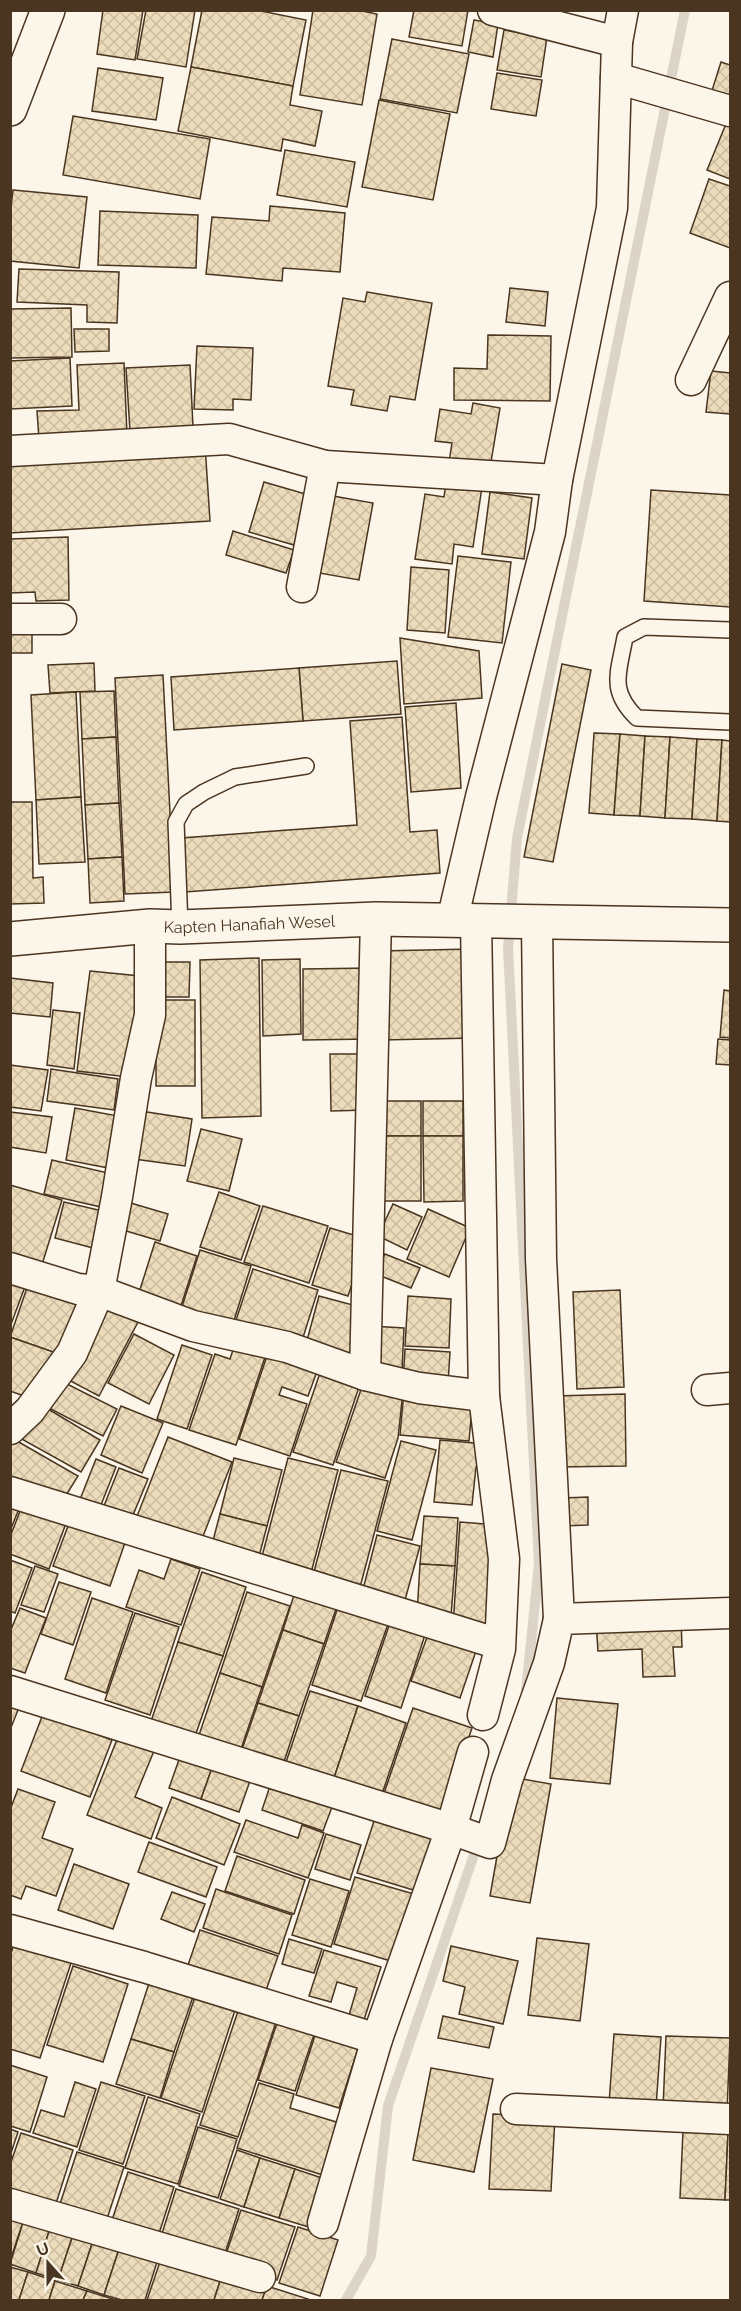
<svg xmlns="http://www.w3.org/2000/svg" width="741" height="2311" font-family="Raleway,sans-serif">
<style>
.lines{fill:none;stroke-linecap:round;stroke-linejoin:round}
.stream{stroke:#dcd4c6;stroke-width:10}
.building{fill:url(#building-cross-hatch);stroke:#4a3520;stroke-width:1.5}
.lane-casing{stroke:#4a3520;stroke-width:18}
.street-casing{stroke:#4a3520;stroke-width:33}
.primary-casing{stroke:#4a3520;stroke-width:36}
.lane{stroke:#fbf6e9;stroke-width:15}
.street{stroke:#fbf6e9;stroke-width:30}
.primary{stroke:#fbf6e9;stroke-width:33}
.labels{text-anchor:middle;stroke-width:4.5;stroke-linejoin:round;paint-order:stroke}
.street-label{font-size:16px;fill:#4a3520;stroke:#fbf6e9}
</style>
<defs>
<pattern id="building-cross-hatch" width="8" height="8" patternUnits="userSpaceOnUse" patternTransform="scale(1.5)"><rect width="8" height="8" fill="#ecdcbc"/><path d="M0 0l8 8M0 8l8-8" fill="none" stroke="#ccbda1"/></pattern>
</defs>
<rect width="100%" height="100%" fill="#fbf6e9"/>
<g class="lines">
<g class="stream">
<path d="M526,1691L539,1564L508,948L517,838L685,10"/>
<path d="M346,2300L371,2256L388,2106L479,1840"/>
</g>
</g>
<g class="building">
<path d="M103,10H143L135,60L97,54Z"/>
<path d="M146,10H195L186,67L137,59Z"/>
<path d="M202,10H256L306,20L293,86L191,67Z"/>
<path d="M313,10H357L377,14L362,105L300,95Z"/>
<path d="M414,10H468L462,46L409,37Z"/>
<path d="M474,20L498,24L493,57L468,52Z"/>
<path d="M504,30L547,37L541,77L497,70Z"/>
<path d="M392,39L469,54L457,113L380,99Z"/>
<path d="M721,62L730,65V103L710,97Z"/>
<path d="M191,67L293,86L290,105L322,111L315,146L283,139L281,151L178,131Z"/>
<path d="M98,68L163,78L156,120L92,111Z"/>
<path d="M497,73L542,80L536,116L491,109Z"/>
<path d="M379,100L450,114L433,200L362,187Z"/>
<path d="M73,116L210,139L200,199L63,175Z"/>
<path d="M726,124L730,125V179L707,170Z"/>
<path d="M285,150L355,162L347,207L277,195Z"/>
<path d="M709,179L730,186V248L690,233Z"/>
<path d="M13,190L87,197L79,268L10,261V216Z"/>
<path d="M270,206L345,213L340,272L283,268L282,281L206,274L212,217L269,221Z"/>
<path d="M100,211L198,215L196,268L98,265Z"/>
<path d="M19,269L119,272L117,323L87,322V305L17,302Z"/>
<path d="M510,288L548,292L545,326L506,322Z"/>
<path d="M367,292L432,303L415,400L390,396L387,411L351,405L354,390L328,386L343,298L365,302Z"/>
<path d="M71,308L72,357L10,358V309Z"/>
<path d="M74,329H109V351L75,352Z"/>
<path d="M488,335L551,336L550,401L454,400V368L487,369Z"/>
<path d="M197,346L253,348L251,400L233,399V410L194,409Z"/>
<path d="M70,358L72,406L10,409V361Z"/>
<path d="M124,363L127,435L39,439L37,411L79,410L77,365Z"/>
<path d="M190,365L193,427L130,431L126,368Z"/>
<path d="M711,371L730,373V414L706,412Z"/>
<path d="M473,403L500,408L490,468L449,462L452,443L435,441L440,409L471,414Z"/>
<path d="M205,445L210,521L10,533V456Z"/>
<path d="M264,482L309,495L294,545L249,532Z"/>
<path d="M446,482L482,487L473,547L454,544L452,564L415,559L425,494L444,497Z"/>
<path d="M651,490L730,495V607L644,601Z"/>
<path d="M490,492L532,498L524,559L482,554Z"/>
<path d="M333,496L373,503L359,580L319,573Z"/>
<path d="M233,531L294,550L286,573L226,555Z"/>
<path d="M68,537L69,600L36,601L35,592L10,593V539Z"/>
<path d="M458,556L511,562L502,643L448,637Z"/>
<path d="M411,567L449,570L445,633L407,630Z"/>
<rect x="10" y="623" width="22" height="30"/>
<path d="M400,638L479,651L482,698L404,704Z"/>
<path d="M397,661L401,714L303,721L299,668Z"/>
<path d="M94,663L95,691L50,693L48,665Z"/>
<path d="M562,664L591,670L553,862L524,857Z"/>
<path d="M299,668L303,721L174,730L171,677Z"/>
<path d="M163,675L174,892L125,894L115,678Z"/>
<path d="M114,691L116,737L82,739L80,692Z"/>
<path d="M76,692L81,797L36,800L31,695Z"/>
<path d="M456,703L461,788L411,792L405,707Z"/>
<path d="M402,717L410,832L437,830L440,873L185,892L181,838L357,825L350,721Z"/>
<path d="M594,733L620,734L614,815L589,813Z"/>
<path d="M620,734L645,736L640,816L614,815Z"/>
<path d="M645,736L670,737L665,818L640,816Z"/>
<path d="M116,737L119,803L85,805L82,739Z"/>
<path d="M670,737L697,739L692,819L665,818Z"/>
<path d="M697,739L722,740L717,821L692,819Z"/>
<path d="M722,740L730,741V822L717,821Z"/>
<path d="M81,797L85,862L39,864L36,800Z"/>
<path d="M10,802H32L33,878L43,877L44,903L10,904Z"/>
<path d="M119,803L122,857L88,859L85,805Z"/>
<path d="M122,857L124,901L90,903L88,859Z"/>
<path d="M472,949L474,1038L381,1040L379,951Z"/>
<path d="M259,958L261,1116L202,1118L200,960Z"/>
<path d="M300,959L301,1034L263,1036L262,960Z"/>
<path d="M154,962H190L189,997H154Z"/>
<path d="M370,968L371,1039L303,1040V969Z"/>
<path d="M90,971L140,976L128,1077L77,1071Z"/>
<path d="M10,978L53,983L50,1017L10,1013Z"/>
<path d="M724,990L730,991V1038L720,1037Z"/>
<rect x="156" y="1000" width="39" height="86"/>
<path d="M53,1010L80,1013L74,1069L47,1065Z"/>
<path d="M718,1039L730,1040V1065L716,1064Z"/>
<path d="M330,1054H368L367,1110L331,1111Z"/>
<path d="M10,1065L48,1070L41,1111L10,1107Z"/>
<path d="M51,1069L118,1079L114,1110L47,1101Z"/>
<path d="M374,1101H421V1136H375Z"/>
<rect x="423" y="1101" width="40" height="35"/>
<path d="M75,1108L123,1117L114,1169L66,1160Z"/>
<path d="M134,1110L192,1119L185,1166L127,1158Z"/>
<path d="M10,1112L52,1117L46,1153L10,1147Z"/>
<path d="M201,1129L242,1139L229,1191L187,1181Z"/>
<path d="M375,1136H421V1201H374Z"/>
<path d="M423,1136H463V1201L424,1202Z"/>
<path d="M52,1160L108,1173L101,1207L44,1194Z"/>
<path d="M10,1185L62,1200L40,1271L10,1262Z"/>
<path d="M219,1192L260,1206L241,1260L200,1247Z"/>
<path d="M124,1201L168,1214L160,1241L116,1228Z"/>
<path d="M64,1202L107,1212L97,1249L55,1238Z"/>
<path d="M393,1204L422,1217L407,1250L378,1236Z"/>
<path d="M263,1206L328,1226L309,1283L244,1262Z"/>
<path d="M428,1209L470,1228L449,1277L407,1259Z"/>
<path d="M330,1228L367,1239L348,1296L312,1285Z"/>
<path d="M155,1242L197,1256L179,1312L137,1299Z"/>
<path d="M200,1250L251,1266L231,1330L180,1313Z"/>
<path d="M385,1254L420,1268L411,1288L376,1274Z"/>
<path d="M253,1269L318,1290L300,1347L234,1326Z"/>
<path d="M10,1279L26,1284L10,1327Z"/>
<path d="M28,1285L78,1303L59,1354L10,1337Z"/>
<path d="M620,1290L624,1387L577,1389L573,1292Z"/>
<path d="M319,1296L364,1308L351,1357L306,1344Z"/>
<path d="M408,1296L451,1299L449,1348L405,1346Z"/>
<path d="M99,1303L138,1322L99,1396L61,1376Z"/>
<path d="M370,1326L404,1328L402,1370L367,1368Z"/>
<path d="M134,1334L174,1355L149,1404L108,1383Z"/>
<path d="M10,1337L59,1354L27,1397L10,1391Z"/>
<path d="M237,1338L268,1348L236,1445L189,1430L215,1354L230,1359Z"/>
<path d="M182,1345L212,1355L187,1429L157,1419Z"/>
<path d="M405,1349L450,1352L448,1384L403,1382Z"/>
<path d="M269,1350L319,1366L308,1396L282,1387L279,1395L307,1404L290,1456L239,1439Z"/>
<path d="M322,1367L361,1381L333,1465L293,1452Z"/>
<path d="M55,1378L117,1409L103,1436L41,1404Z"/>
<path d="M365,1378L403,1391L398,1438L385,1478L336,1462Z"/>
<path d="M404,1391L473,1396L469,1441L400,1435Z"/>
<path d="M625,1394L626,1466L557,1467L556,1396Z"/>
<path d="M38,1403L100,1440L81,1472L18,1437Z"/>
<path d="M121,1406L163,1423L142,1473L101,1455Z"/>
<path d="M10,1437L78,1476L60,1505L10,1476Z"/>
<path d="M168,1437L232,1462L198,1549L134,1524Z"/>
<path d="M440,1440L486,1444L484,1467H476L472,1505L434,1502Z"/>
<path d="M401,1441L436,1450L412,1540L377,1531Z"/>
<path d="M234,1458L282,1470L267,1526L220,1514Z"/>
<path d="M288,1458L338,1470L311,1573L261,1560Z"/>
<path d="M96,1459L116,1467L97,1515L77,1507Z"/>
<path d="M119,1468L148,1479L128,1527L100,1516Z"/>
<path d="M341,1470L388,1481L358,1595L311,1583Z"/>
<path d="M588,1497V1525L563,1526V1498Z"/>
<path d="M10,1500L21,1504L10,1531Z"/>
<path d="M24,1501L68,1518L49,1569L10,1554V1537Z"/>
<path d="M220,1514L267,1526L257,1564L210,1552Z"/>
<path d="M424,1516L458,1518L455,1566L420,1564Z"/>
<path d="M71,1518L127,1537L110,1586L53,1566Z"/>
<path d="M460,1522L497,1525L489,1628L453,1626Z"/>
<path d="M377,1535L420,1546L403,1607L361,1597Z"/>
<path d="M171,1559L200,1569L181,1625L126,1607L139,1570L164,1579Z"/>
<path d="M10,1560L32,1568L15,1613L10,1611Z"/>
<path d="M420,1564L455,1566L451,1616L417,1614Z"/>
<path d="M35,1566L58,1574L44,1612L21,1605Z"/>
<path d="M202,1572L246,1587L223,1656L178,1642Z"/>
<path d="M59,1582L91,1592L73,1645L41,1634Z"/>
<path d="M247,1592L290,1606L262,1687L220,1673Z"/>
<path d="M294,1595L336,1609L324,1644L283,1630Z"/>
<path d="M92,1598L133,1612L106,1693L65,1679Z"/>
<path d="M338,1607L388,1624L361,1701L312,1685Z"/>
<path d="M20,1608L46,1618L25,1673L10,1668V1632Z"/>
<path d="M135,1613L179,1627L150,1715L105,1700Z"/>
<path d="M681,1618L682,1647H673L675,1676L643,1677L642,1649L598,1651L596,1622Z"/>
<path d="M391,1620L426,1632L401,1708L365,1696Z"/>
<path d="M283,1630L324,1644L299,1716L258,1703Z"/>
<path d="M429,1632L477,1648L460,1698L411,1681Z"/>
<path d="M178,1642L223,1656L193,1742L149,1727Z"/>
<path d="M220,1673L262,1687L239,1755L197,1741Z"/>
<path d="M310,1691L358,1706L331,1787L283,1771Z"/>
<path d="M557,1698L618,1704L610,1784L550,1778Z"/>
<path d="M10,1702L20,1705L10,1730Z"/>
<path d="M258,1703L299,1716L282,1768L240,1755Z"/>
<path d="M358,1706L406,1723L379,1803L331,1787Z"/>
<path d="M413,1708L472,1728L440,1821L381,1802Z"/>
<path d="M43,1714L112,1740L90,1797L21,1771Z"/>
<path d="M118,1737L154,1751L135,1797L162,1808L151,1839L87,1815Z"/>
<path d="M181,1754L213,1765L201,1799L169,1788Z"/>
<path d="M213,1765L251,1778L239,1812L201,1799Z"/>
<path d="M273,1777L335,1799L323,1831L262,1810Z"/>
<path d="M511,1777L551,1784L530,1903L490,1896Z"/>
<path d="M18,1789L55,1802L42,1838L73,1849L56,1896L26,1886L21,1899L10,1895V1810Z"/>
<path d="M172,1797L240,1824L224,1865L156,1838Z"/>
<path d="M378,1809L440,1829L420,1892L357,1873Z"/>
<path d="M246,1820L298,1838L302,1825L324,1833L308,1878L234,1852Z"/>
<path d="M326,1834L361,1845L350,1880L315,1869Z"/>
<path d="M149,1842L217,1867L206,1897L138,1872Z"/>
<path d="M237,1856L305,1880L294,1914L225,1891Z"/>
<path d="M74,1864L129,1884L113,1929L58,1910Z"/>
<path d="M355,1877L414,1894L394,1962L334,1944Z"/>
<path d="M310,1879L349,1891L331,1947L292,1935Z"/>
<path d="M216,1889L292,1915L279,1954L203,1928Z"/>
<path d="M172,1892L205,1904L194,1932L161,1919Z"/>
<path d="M200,1930L278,1956L264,1996L186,1971Z"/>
<path d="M537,1938L589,1944L580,2021L528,2015Z"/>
<path d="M16,1939L73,1957L40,2058L10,2049V1956Z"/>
<path d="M289,1939L322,1949L314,1973L282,1964Z"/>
<path d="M451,1946L518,1961L503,2024L459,2014L465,1987L443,1981Z"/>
<path d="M324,1950L381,1967L362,2026L347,2022L357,1988L337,1982L331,2002L309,1996Z"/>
<path d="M73,1966L128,1984L103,2062L47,2045Z"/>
<path d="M151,1977L195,1991L174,2052L131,2039Z"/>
<path d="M197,1991L237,2004L202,2112L161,2098Z"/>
<path d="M240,2005L278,2016L238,2137L200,2125Z"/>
<path d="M443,2016L494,2027L489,2048L438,2038Z"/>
<path d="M279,2017L316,2029L295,2091L258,2080Z"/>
<path d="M317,2029L360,2042L339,2108L296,2095Z"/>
<path d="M614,2034L661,2037L656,2107L609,2104Z"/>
<path d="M666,2036L730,2038L727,2112L663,2109Z"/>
<path d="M131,2039L174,2052L160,2098L116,2084Z"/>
<path d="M10,2065L47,2077L30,2132L10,2126Z"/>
<path d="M431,2068L493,2079L474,2172L413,2160Z"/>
<path d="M75,2082L96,2089L77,2147L33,2133L41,2110L64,2117Z"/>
<path d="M101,2082L145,2096L123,2164L79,2150Z"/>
<path d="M259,2083L294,2094L290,2108L343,2124L326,2176L237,2148Z"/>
<path d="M148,2097L200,2114L178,2184L125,2168Z"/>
<path d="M493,2114L555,2117L551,2191L489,2189Z"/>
<path d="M198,2127L237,2139L218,2198L179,2186Z"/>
<path d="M10,2129L18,2132L10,2156Z"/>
<path d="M683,2131L728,2133L725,2200L680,2198Z"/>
<path d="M21,2133L73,2150L53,2213L10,2199V2165Z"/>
<path d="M728,2133H730V2200H725Z"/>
<path d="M237,2150L260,2158L244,2207L220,2199Z"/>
<path d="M77,2152L124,2167L104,2228L57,2213Z"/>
<path d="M260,2158L295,2169L279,2218L244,2207Z"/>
<path d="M295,2169L328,2180L312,2228L279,2218Z"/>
<path d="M128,2172L174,2187L156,2243L109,2229Z"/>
<path d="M176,2189L239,2209L222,2263L159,2243Z"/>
<path d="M241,2210L295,2227L277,2280L223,2263Z"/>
<path d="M10,2211L25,2216L10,2261Z"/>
<path d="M25,2216L51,2225L36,2273L10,2264Z"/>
<path d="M51,2225L74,2232L58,2280L36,2273Z"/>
<path d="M298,2227L338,2240L320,2296L279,2283Z"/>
<path d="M74,2232L94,2238L78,2286L58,2280Z"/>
<path d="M94,2238L120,2246L104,2295L78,2286Z"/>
<path d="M120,2246L158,2259L145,2300H122L104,2295Z"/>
<path d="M163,2253L223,2272L214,2300H147Z"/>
<path d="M10,2267L28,2272L19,2300H10Z"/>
<path d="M28,2272L55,2281L49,2300H19Z"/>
<path d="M223,2272L267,2286L262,2300H214Z"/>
<path d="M55,2281L87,2291L83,2300H49Z"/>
<path d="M267,2286L308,2299L307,2300H262Z"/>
<path d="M87,2291L116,2300H83Z"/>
</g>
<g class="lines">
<g class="lane-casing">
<g id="lane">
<path d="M730,630L644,627L625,637C619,672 608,690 637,718L730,722"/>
<path d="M180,927L176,822L186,804L204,792L235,777L306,766"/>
</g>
</g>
<g class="street-casing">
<g id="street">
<path d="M493,10L617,42"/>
<path d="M616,78L730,111"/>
<path d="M691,380L730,297"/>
<path d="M10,451L229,439L325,466L557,480"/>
<path d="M302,587L325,466"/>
<path d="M10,619H61"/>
<path d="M476,920L484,1396L504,1559L500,1649L483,1715"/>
<path d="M452,921L481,797L550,532L557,480L612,208L617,42L623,10"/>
<path d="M537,922L541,1259L559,1619"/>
<path d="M10,1268L78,1289L99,1291L117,1197L136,1078L150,1015V926"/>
<path d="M365,1375L376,919"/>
<path d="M707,1390L730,1388"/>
<path d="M10,1429L30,1410L72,1353L99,1291L193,1326L287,1347L365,1375L419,1388L484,1396"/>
<path d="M10,1492L499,1644"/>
<path d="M10,1691L451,1829L490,1843L507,1780L549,1663L559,1619L730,1613"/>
<path d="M10,1930L144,1967L377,2039"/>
<path d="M516,2109L730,2119"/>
<path d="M10,2204L260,2277"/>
<path d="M323,2223L377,2039L451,1829L473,1752"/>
</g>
</g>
<g class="primary-casing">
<g id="primary">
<path d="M10,109L48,10"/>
<path id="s1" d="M10,939L150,926L180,927L376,919L730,925"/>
</g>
</g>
<use href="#lane" class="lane"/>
<use href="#street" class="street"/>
<use href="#primary" class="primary"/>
</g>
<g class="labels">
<g class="street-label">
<text dy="6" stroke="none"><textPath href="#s1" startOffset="240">Kapten Hanafiah Wesel</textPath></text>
</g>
</g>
<rect width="741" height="2311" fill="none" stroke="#4a3520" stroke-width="24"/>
<g transform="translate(48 2263) rotate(339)" stroke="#fbf6e9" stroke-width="4.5" paint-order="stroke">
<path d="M0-4.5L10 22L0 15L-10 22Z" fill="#4a3520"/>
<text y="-9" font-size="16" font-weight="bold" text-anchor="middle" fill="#4a3520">U</text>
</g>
</svg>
